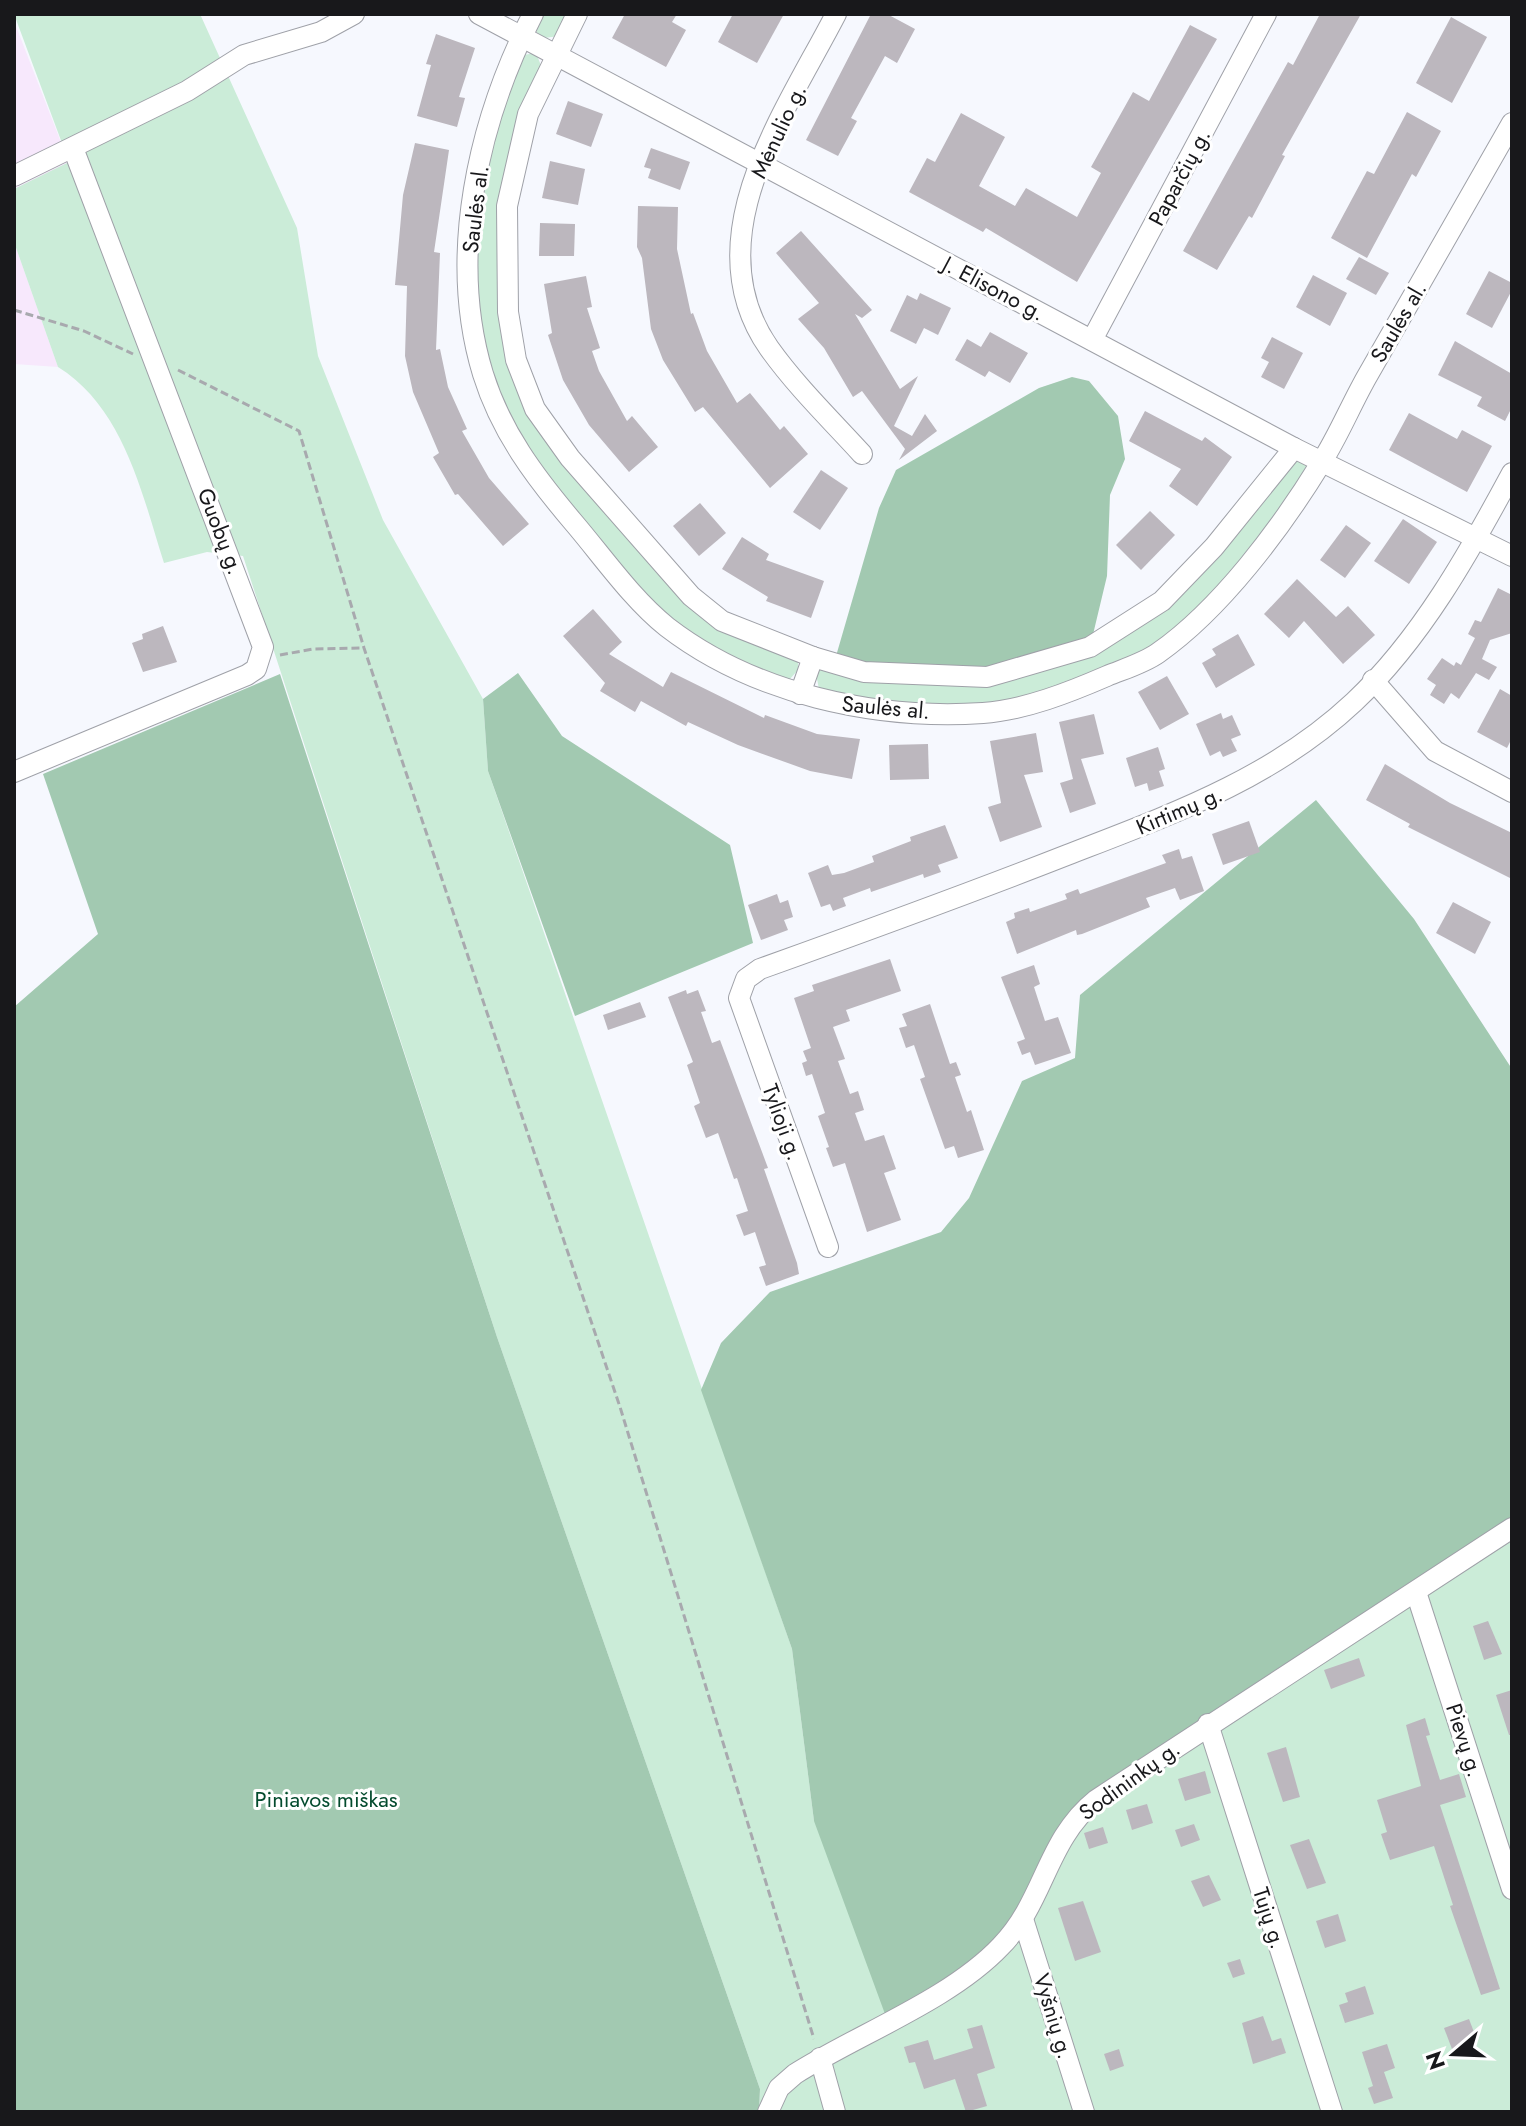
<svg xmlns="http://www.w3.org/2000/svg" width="1526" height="2126" font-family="Jost,sans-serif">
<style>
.industrial{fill:#f7e8fc}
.green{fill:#cbecd8}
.forest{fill:#a2c9b1}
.building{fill:#bcb7be}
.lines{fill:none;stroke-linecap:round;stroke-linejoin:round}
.minor-casing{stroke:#9fa1a8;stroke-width:22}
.path{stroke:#a8a9ae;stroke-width:3;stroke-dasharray:8 4;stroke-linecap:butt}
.minor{stroke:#fff;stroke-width:20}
.labels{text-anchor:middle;stroke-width:6;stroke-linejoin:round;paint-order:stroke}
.street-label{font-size:22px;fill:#18181b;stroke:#fff}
.park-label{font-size:22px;fill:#044b2e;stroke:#fff}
</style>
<rect width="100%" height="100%" fill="#f6f8fe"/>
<g class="industrial">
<path d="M14,21L69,163L14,189Z"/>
<path d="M14,242L58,367L14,364Z"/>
</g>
<g class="green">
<path d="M14,14H200L297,228L318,356L383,520L483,699L488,771L792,1649L814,1821L1072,1809L1088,1794L1512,1518V2112H759L760,2089L497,1337L243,556L207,552L164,563C142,494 124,408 58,367L14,242V189L69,162Z"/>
<path d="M539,14H571L560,36L544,38L538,34L535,29Z"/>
<path d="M536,53L542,68L520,115L512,363L690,605L798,661V670L789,680L714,650L668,621L540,470L487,374L474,255L488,151L523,55Z"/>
<path d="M1297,457L1312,463C1221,602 1130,705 951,706C931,706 910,708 890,706C866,702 842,695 819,689L816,674L823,667L986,680L1166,603Z"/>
</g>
<g class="forest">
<path d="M1072,377L1089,381L1118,416L1125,459L1110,495L1107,576L1090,647L987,677L834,663L879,508L896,470L1039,388Z"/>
<path d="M518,673L562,736L730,845L753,943L575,1016L488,771L483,699Z"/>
<path d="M280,674L497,1337L760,2089L759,2112H14V1007L98,934L43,774Z"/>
<path d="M1316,800L1414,919L1512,1069V1518L1088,1794L1072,1809L1005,1929L969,1967L885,2014L814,1821L792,1649L701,1390L721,1343L770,1292L941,1232L969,1198L1022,1081L1075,1058L1080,995Z"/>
</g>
<g class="building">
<path d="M625,14H677L672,22L686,30L666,67L612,38Z"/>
<path d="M733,14H784L757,63L718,42Z"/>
<path d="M871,14H887L915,29L897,63L885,56L851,118L857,121L838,156L806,140Z"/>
<path d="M1320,14H1361L1282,155L1285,156L1252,218L1249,216L1217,270L1183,251L1288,62L1293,65Z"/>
<path d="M1451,17L1487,37L1452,103L1416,83Z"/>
<path d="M1190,25L1217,39L1077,282L986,228L983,232L909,192L927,158L935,162L961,113L1005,137L979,186L1015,206L1026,188L1077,217L1101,173L1091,167L1133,92L1149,101Z"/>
<path d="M436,34L475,48L459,97L465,98L457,127L417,116L431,65L426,64Z"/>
<path d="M568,101L603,114L591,147L556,134Z"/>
<path d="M1407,112L1441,131L1416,177L1412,174L1367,258L1331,238L1367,171L1374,174Z"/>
<path d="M415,143L449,150L434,252L440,253L436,350L440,349L448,387L467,429L462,431L489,478L529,524L503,546L458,494L455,495L433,457L439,453L413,392L405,356L407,286L395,285L403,195Z"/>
<path d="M651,148L690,162L680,190L648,178L651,169L644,167Z"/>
<path d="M550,161L585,169L578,205L542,198Z"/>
<path d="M638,206L678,207L677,249L691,314L693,313L707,351L737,403L750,393L780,430L784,426L808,454L770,488L703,407L695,412L663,360L651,329L642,258L637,247Z"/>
<path d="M540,223L575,224L574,256H539Z"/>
<path d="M801,231L872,310L862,318L855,314L900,389L918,376L894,426L912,436L925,414L937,431L899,460L905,449L862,391L853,397L824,348L798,319L819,303L776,253Z"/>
<path d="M1359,257L1389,273L1376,295L1346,279Z"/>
<path d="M1489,271L1512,283V290L1492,328L1466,314Z"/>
<path d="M1313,275L1347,293L1330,326L1296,307Z"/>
<path d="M586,276L592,307L587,308L600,348L592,351L599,371L627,421L632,416L658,447L629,472L589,425L563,380L548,335L552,333L544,284Z"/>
<path d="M920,293L951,308L938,335L924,328L916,344L890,331L907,295L917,300Z"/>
<path d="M990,332L1028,353L1010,383L989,371L985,377L955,360L967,339L981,347Z"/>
<path d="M1272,337L1303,353L1284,389L1261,377L1269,362L1261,358Z"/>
<path d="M1455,341L1512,374V407L1505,421L1477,406L1482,397L1438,375Z"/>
<path d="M1145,411L1202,441L1205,437L1232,457L1197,506L1169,486L1181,469L1129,441Z"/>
<path d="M1409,413L1457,439L1462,430L1492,446L1467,492L1389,450Z"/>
<path d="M821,470L848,488L820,530L793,512Z"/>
<path d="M700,503L726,533L699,556L673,526Z"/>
<path d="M1150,511L1175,535L1141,570L1116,545Z"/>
<path d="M1403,519L1437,542L1409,584L1374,561Z"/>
<path d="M1346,525L1371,543L1345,578L1320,560Z"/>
<path d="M742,537L769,554L766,560L824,581L811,618L766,601L768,597L722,569Z"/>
<path d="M1297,579L1336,617L1348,606L1375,635L1343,664L1304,621L1289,638L1264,614Z"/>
<path d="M1498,588L1512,595V633L1490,640L1482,659L1497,667L1489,680L1476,673L1459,699L1451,693L1444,704L1430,695L1436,685L1427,679L1442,658L1454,666L1456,662L1461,665L1475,638L1468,634L1475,620L1481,622Z"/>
<path d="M593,609L622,642L609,654L663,687L671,672L764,718L765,715L817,734L860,739L852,779L810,771L738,745L688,722L686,726L641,701L635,712L600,691L605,683L563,636Z"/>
<path d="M163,626L177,662L143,672L132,643L143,639L142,634Z"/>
<path d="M1238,634L1255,665L1216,688L1202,663L1216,655L1212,649Z"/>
<path d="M1167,676L1189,714L1160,730L1138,692Z"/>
<path d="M1500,689L1512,696V738L1507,748L1477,732Z"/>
<path d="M1221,713L1223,719L1232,715L1241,735L1231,739L1237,751L1223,757L1220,751L1210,756L1196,724Z"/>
<path d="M1094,714L1104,754L1081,759L1096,804L1070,813L1060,783L1073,779L1059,722Z"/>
<path d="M1036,733L1043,772L1024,775L1042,827L1000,842L988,807L1001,803L990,741Z"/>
<path d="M928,744L929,779L890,780L889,745Z"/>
<path d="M1158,747L1165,769L1159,771L1164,786L1149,791L1147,783L1135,787L1126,758Z"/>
<path d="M1385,764L1450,803L1512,833V879L1408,827L1410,824L1366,800Z"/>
<path d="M1249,821L1260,852L1223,865L1212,834Z"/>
<path d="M945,825L958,858L938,865L941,872L924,878L923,874L871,892L870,888L843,898L846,906L833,911L830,904L821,907L808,873L828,865L832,875L844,873L874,862L872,856L911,841L910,837Z"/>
<path d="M1179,849L1182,859L1192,856L1204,891L1180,900L1175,888L1146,898L1150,907L1082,934L1077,935L1076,930L1017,954L1006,922L1015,918L1014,913L1029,908L1030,912L1067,899L1065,894L1078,889L1080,894L1166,863L1162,855Z"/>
<path d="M777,894L780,903L788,900L793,917L784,920L788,930L761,940L748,905Z"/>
<path d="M1453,902L1491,922L1475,954L1436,933Z"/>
<path d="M890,959L901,991L846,1010L850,1021L833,1027L845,1059L838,1061L850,1094L858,1091L864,1110L855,1113L865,1141L884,1135L896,1169L884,1173L901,1220L867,1232L845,1163L833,1167L826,1148L829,1147L818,1116L825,1113L812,1074L806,1076L802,1063L807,1061L803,1051L811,1048L794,998L814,991L812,985Z"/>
<path d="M1034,965L1040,984L1034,987L1045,1021L1058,1017L1071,1053L1035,1065L1030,1052L1022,1055L1017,1042L1025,1039L1001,977Z"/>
<path d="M686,990L687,994L698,990L706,1011L701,1012L712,1043L720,1040L768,1168L764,1169L797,1263L799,1274L766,1286L759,1267L766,1265L755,1232L744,1236L736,1215L748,1211L737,1178L734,1179L718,1133L706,1138L694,1106L700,1103L687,1065L693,1062L668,997Z"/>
<path d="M640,1002L646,1017L608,1030L603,1015Z"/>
<path d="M930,1004L950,1064L956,1062L961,1075L955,1077L967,1112L971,1110L984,1150L958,1158L954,1146L945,1149L920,1079L925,1077L914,1045L906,1048L899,1028L907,1026L902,1014Z"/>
<path d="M1488,1621L1502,1654L1484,1660L1473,1626Z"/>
<path d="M1359,1658L1365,1676L1331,1689L1324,1670Z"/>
<path d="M1512,1690V1735H1509L1496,1695Z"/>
<path d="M1425,1718L1430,1735L1426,1736L1440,1780L1459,1774L1466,1797L1440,1805L1500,1989L1481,1995L1450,1906L1453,1905L1434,1846L1390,1860L1381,1834L1387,1832L1377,1800L1421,1786L1406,1725Z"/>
<path d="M1286,1747L1300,1797L1283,1802L1267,1753Z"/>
<path d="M1205,1771L1211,1793L1185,1801L1178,1779Z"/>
<path d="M1147,1804L1153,1823L1132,1830L1126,1810Z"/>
<path d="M1194,1824L1200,1840L1181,1847L1175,1830Z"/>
<path d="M1103,1827L1108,1843L1089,1849L1084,1833Z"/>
<path d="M1309,1839L1326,1883L1307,1889L1290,1845Z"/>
<path d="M1209,1875L1221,1900L1203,1907L1191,1881Z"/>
<path d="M1083,1901L1101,1952L1075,1961L1058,1908Z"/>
<path d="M1338,1914L1346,1941L1325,1948L1316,1921Z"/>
<path d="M1240,1959L1245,1974L1233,1978L1227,1963Z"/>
<path d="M1365,1986L1374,2014L1345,2023L1339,2005L1348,2002L1345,1993Z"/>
<path d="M1263,2016L1272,2041L1281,2038L1286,2053L1253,2064L1242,2023Z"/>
<path d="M1469,2019L1477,2040L1452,2049L1444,2028Z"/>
<path d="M982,2025L995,2068L977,2074L987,2106L966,2112L955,2079L924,2089L915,2062L909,2063L904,2047L928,2040L934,2060L973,2048L967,2029Z"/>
<path d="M1387,2044L1395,2068L1384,2072L1393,2098L1374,2104L1368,2088L1373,2086L1362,2052Z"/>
<path d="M1119,2049L1124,2066L1110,2071L1104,2054Z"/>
</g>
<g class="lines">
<g class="minor-casing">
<g id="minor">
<path d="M479,14L1294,448L1512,556"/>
<path d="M533,14C478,121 447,256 483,374C501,432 535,477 574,523C603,557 632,599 667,627C754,694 875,720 983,713C1025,710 1070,692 1107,676C1124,669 1144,663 1158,653C1221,609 1281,528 1321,463C1339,435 1352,402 1369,373C1417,290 1464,206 1512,123"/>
<path d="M577,14L528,114L507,206L508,312L516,360L535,409L570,458L691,596L722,621L813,657L864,672L987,677L1090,647L1162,601L1214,547L1294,448"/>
<path d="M836,14C785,113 693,239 769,348C796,386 831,420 862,454"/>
<path d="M14,176L187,91L244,55L321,32L354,14"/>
<path d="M1092,340L1266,14"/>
<path d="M1373,680L1435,751L1512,792"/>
<path d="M800,694L813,657"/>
<path d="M14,772L247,675L256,669L263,647L73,148"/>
<path d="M828,1247L739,998L746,979L760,969C863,932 965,895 1067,855C1170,815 1272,779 1354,702C1421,639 1469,553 1512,473"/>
<path d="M1416,1592L1512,1889"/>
<path d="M1208,1724L1332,2112"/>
<path d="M1023,1919L1084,2112"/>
<path d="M820,2058L835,2112"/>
<path d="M768,2112L779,2088L795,2074C858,2034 950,2000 1001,1946C1045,1901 1046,1840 1096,1800L1512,1528"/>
</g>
</g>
<g class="path">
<path d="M14,310L84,331L133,354"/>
<path d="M178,370L299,431L364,648L620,1407L814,2039"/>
<path d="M280,655L313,649L364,648"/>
</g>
<use href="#minor" class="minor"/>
</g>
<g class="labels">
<g class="street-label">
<text transform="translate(778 131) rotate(-65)" y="8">Mėnulio g.</text>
<text transform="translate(1179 177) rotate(-62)" y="8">Paparčių g.</text>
<text transform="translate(475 209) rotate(-83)" y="8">Saulės al.</text>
<text transform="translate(994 288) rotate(28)" y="8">J. Elisono g.</text>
<text transform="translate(1398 322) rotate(-60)" y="8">Saulės al.</text>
<text transform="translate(221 531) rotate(69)" y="8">Guobų g.</text>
<text transform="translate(886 707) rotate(5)" y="8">Saulės al.</text>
<text transform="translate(1179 810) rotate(-23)" y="8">Kirtimų g.</text>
<text transform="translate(783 1122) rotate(70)" y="8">Tylioji g.</text>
<text transform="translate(1465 1740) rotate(72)" y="8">Pievų g.</text>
<text transform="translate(1129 1780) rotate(-36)" y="8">Sodininkų g.</text>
<text transform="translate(1270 1918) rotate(72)" y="8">Tujų g.</text>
<text transform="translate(1054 2016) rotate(73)" y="8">Vyšnių g.</text>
</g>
<g class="park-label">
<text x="326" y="1807">Piniavos miškas</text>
</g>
</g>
<rect width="1526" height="2126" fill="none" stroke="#18181b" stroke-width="32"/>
<g transform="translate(1454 2054) rotate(251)" stroke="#ffffff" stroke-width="6" paint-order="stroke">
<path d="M0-6L14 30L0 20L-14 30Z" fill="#18181b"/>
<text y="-12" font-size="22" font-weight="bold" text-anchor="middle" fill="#18181b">N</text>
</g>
</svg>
